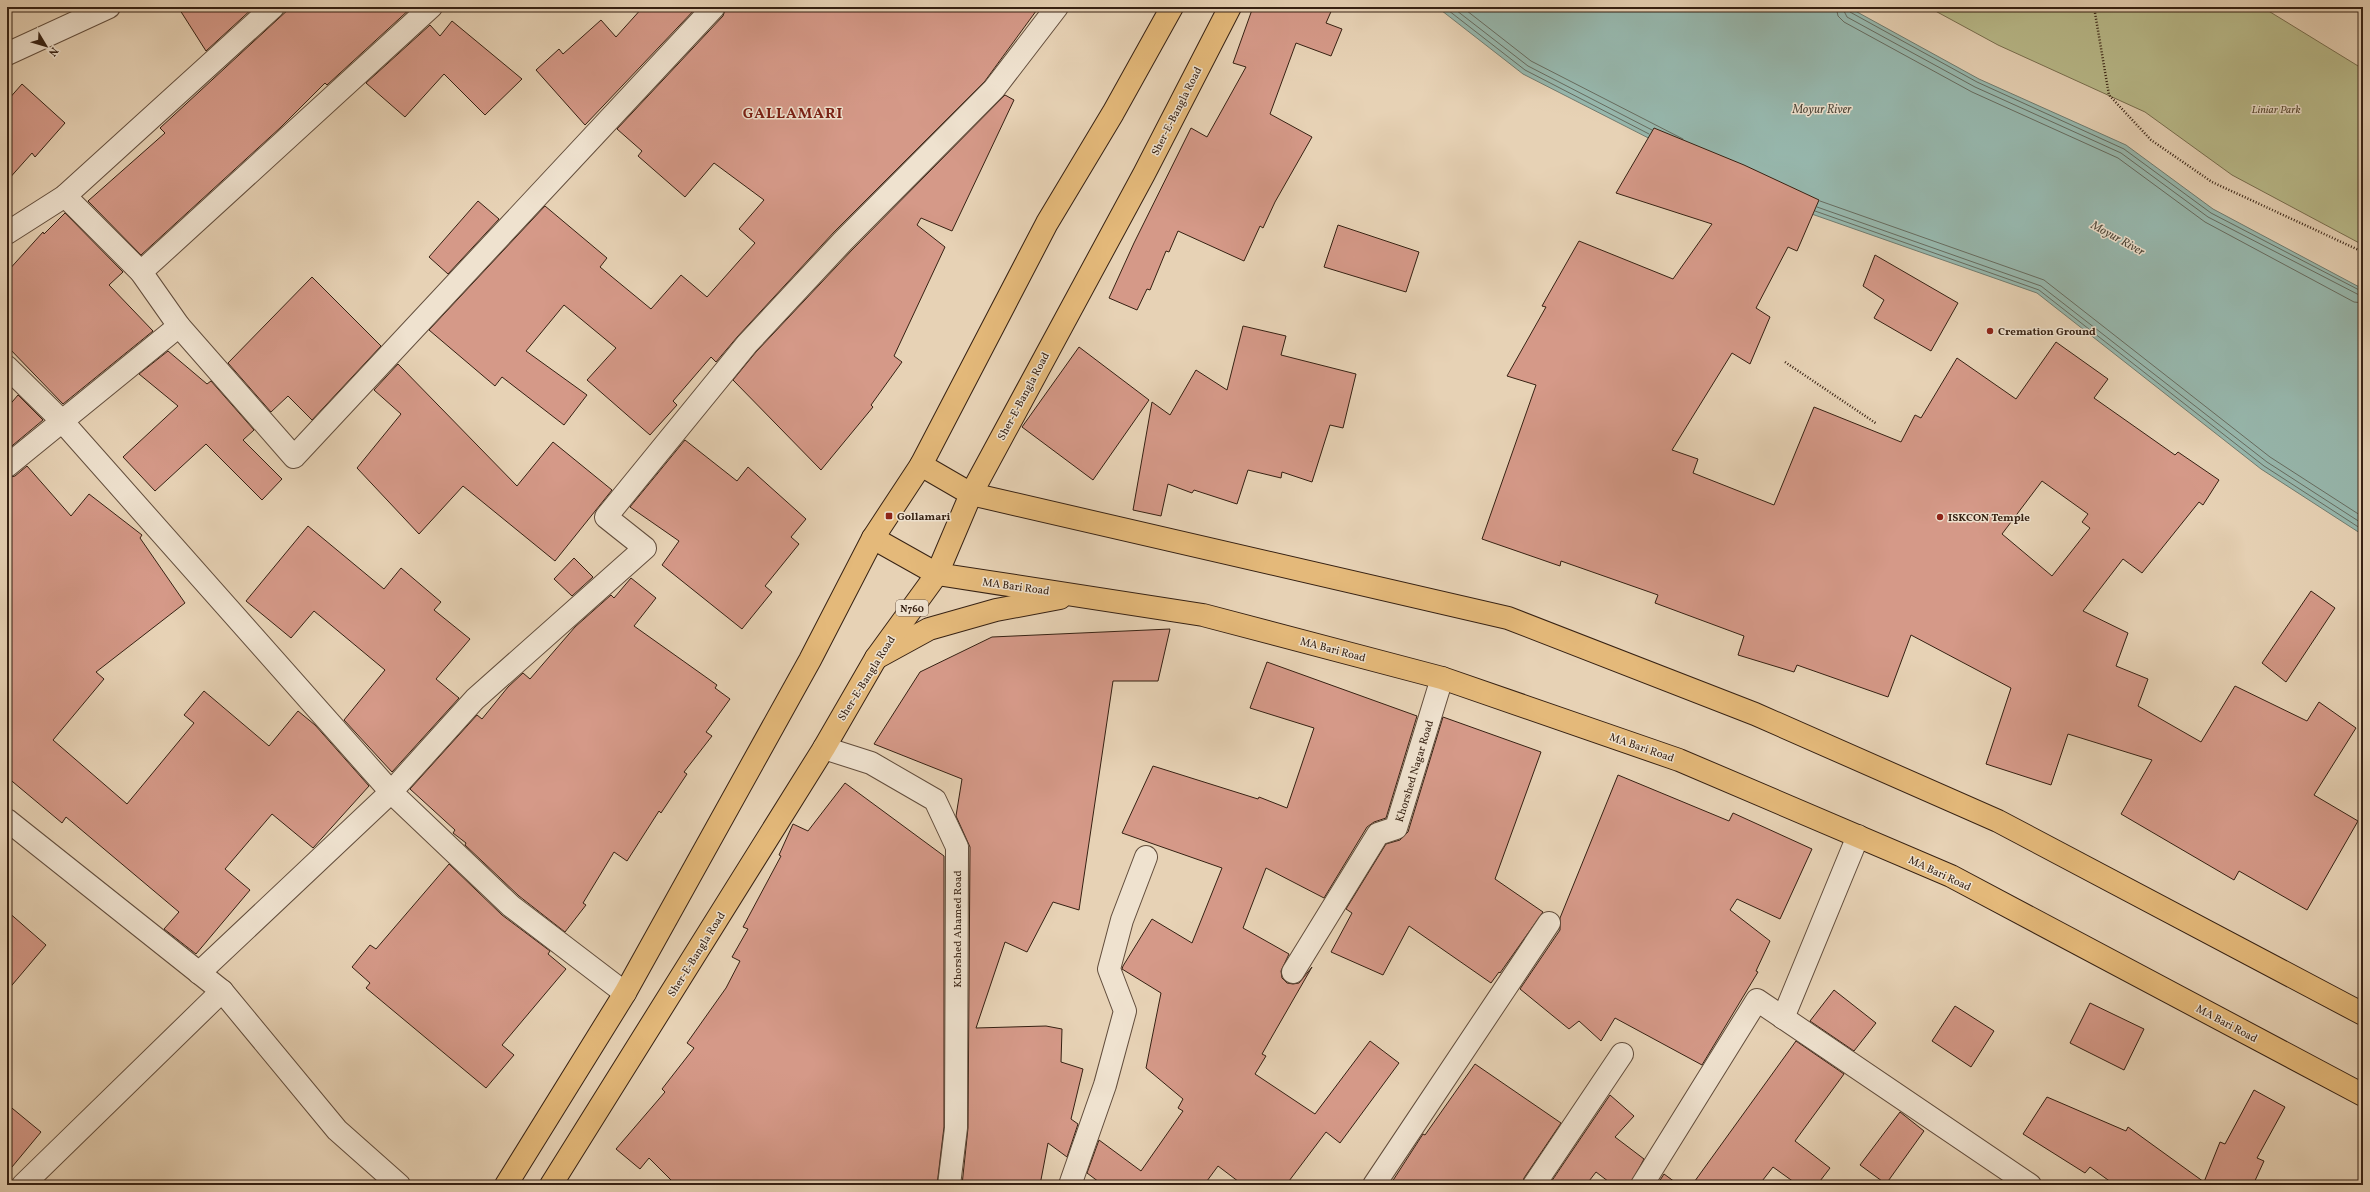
<svg xmlns="http://www.w3.org/2000/svg" width="2370" height="1192" font-family="Vollkorn,serif">
<style>
.green{fill:#b9bb8b;stroke:#786e4f}
.water{fill:#97b8ae;stroke:#707c70}
.lines{fill:none;stroke-linecap:round;stroke-linejoin:round}
.shore{stroke:#666c60;stroke-width:1}
.building{fill:#d59988;stroke:#362113;fill-rule:evenodd}
.minor-casing{stroke:#624d3c;stroke-width:24}
.major-casing{stroke:#362113;stroke-width:24}
.highway-casing{stroke:#362113;stroke-width:24}
.path{stroke:#362113;stroke-width:2.5;stroke-dasharray:1 2;stroke-linecap:butt}
.minor{stroke:#efe2cf;stroke-width:22}
.major{stroke:#e4b97a;stroke-width:22}
.highway{stroke:#e4b97a;stroke-width:22}
.poi-dot{fill:#8f2418;stroke:#efe2cf;stroke-width:1.5}
.labels{text-anchor:middle;stroke-width:3;stroke-linejoin:round;paint-order:stroke}
.shield{fill:#efe2cf;stroke:#6e5b4b;stroke-width:1}
.shield-label{font-size:10px;font-weight:bold;fill:#362113}
.park-label{font-size:11px;font-style:italic;fill:#574831;stroke:#efe2cf}
.street-label{font-size:11px;fill:#362113;stroke:#efe2cf}
.poi-label{font-size:11px;font-weight:bold;fill:#362113;stroke:#efe2cf;text-anchor:start}
.water-label{font-size:12px;font-style:italic;fill:#4e473a;stroke:#efe2cf}
.district-label{font-size:15px;font-weight:bold;letter-spacing:1px;fill:#7a1f14;stroke:#efe2cf}
</style>
<rect width="100%" height="100%" fill="#e7d2b5"/>
<filter id="stains"><feTurbulence type="fractalNoise" baseFrequency=".005" numOctaves="4"/><feColorMatrix values="0 0 0 0 .2 0 0 0 0 .09 0 0 0 0 .02 0 0 0 .5 -.17"/></filter>
<radialGradient id="worn" r=".72"><stop offset=".6" stop-color="#630" stop-opacity="0"/><stop offset="1" stop-color="#630" stop-opacity=".3"/></radialGradient>
<path class="green" d="M1928,7H2262L2363,69V245L2232,175L2145,112L1998,45Z"/>
<path class="water" d="M1437,7H1848L1979,79L2126,145L2213,209L2363,289V535L2261,469L2037,293L1766,198L1523,74Z"/>
<g class="lines">
<g class="shore">
<path d="M1444,7L1525,70L1649,134"/>
<path d="M1452,7L1528,66L1652,130"/>
<path d="M1462,7L1531,61L1683,139"/>
<path d="M1836,7L1838,16L1844,22L1972,92L2118,158L2205,222L2354,302L2363,303"/>
<path d="M1842,7L1847,17L1975,87L2121,153L2208,217L2363,297"/>
<path d="M1847,7L1850,12L1977,82L2124,149L2211,213L2363,292"/>
<path d="M1820,201L2044,280L2270,457L2363,517"/>
<path d="M1817,207L2041,286L2267,462L2363,524"/>
<path d="M1815,211L2039,290L2264,466L2363,530"/>
</g>
</g>
<g class="building">
<path d="M178,7H254L206,51Z"/>
<path d="M291,7H412L327,85L325,83L281,127L141,255L88,201L165,133L160,128Z"/>
<path d="M643,7H697L585,125L536,70L559,49L563,54L601,20L616,37Z"/>
<path d="M726,7H1039L985,81L834,232L738,336L716,362L711,357L673,401L677,405L650,435L587,380L616,348L564,305L526,351L587,395L564,425L502,377L495,386L429,330L545,206L607,258L600,267L651,309L681,275L707,297L755,243L739,229L764,200L714,163L685,197L638,156L642,151L617,129L723,16Z"/>
<path d="M1253,7H1333L1326,23L1342,29L1331,56L1296,43L1270,114L1312,137L1275,202L1263,228L1260,226L1244,261L1178,231L1169,252L1166,251L1150,290L1147,289L1137,310L1109,298L1134,243L1191,128L1207,137L1246,67L1233,63Z"/>
<path d="M452,21L522,79L485,115L444,74L405,117L366,83L430,25L440,36Z"/>
<path d="M22,84L65,123L35,157L32,153L7,181V101Z"/>
<path d="M1005,95L1014,100L952,231L921,218L917,225L945,247L894,356L902,362L871,405L873,407L821,470L733,380L756,352L852,250Z"/>
<path d="M1654,128L1744,165L1819,200L1797,251L1788,247L1756,308L1770,317L1750,364L1732,353L1672,450L1698,459L1693,473L1774,505L1814,407L1901,442L1915,415L1921,418L1957,358L2016,399L2056,342L2108,379L2094,398L2175,455L2178,452L2219,480L2203,505L2199,502L2142,573L2123,559L2083,611L2128,633L2116,666L2148,679L2138,706L2201,742L2235,686L2307,721L2319,702L2356,728L2314,795L2358,821L2307,910L2239,871L2234,880L2121,814L2152,760L2068,734L2051,785L1986,764L2011,688L1911,635L1888,697L1797,665L1794,672L1738,655L1744,636L1655,603L1658,595L1561,561L1560,566L1482,539L1536,385L1507,376L1546,307L1542,306L1579,241L1673,279L1712,224L1616,193ZM2042,481L2088,514L2082,522L2090,528L2052,576L2002,534Z"/>
<path d="M478,201L499,219L448,274L429,257Z"/>
<path d="M65,213L123,272L109,285L153,331L63,404L7,346V272L43,232L44,234Z"/>
<path d="M1338,225L1419,252L1406,292L1324,267Z"/>
<path d="M1875,255L1958,303L1931,351L1874,318L1884,300L1863,286Z"/>
<path d="M312,277L381,346L312,420L288,396L271,412L228,363Z"/>
<path d="M1243,326L1286,336L1281,355L1356,374L1343,428L1330,425L1312,482L1282,472L1281,478L1248,470L1237,504L1194,490L1192,493L1168,484L1161,516L1133,510L1152,402L1170,415L1196,370L1227,390Z"/>
<path d="M1079,347L1149,400L1093,480L1022,427Z"/>
<path d="M168,351L207,384L211,381L254,430L243,440L282,479L262,500L206,444L155,491L123,457L178,406L139,374Z"/>
<path d="M398,364L517,486L553,442L612,490L555,561L463,486L419,534L357,468L401,414L374,390Z"/>
<path d="M18,395L43,420L7,450V408Z"/>
<path d="M685,440L737,481L748,467L806,519L791,537L799,544L765,586L772,592L742,629L662,565L679,541L630,507Z"/>
<path d="M27,466L71,516L89,494L142,535L140,538L185,603L96,672L104,679L53,740L127,804L194,723L184,715L204,691L269,746L298,711L315,725L369,786L313,848L272,814L225,869L250,890L196,954L164,929L179,912L66,817L62,823L7,777V478L15,476Z"/>
<path d="M308,526L384,589L401,568L441,602L434,610L470,639L436,679L459,698L392,772L344,720L385,670L314,611L291,638L246,601Z"/>
<path d="M574,558L593,577L572,596L554,579Z"/>
<path d="M631,578L656,598L634,626L717,685L715,688L730,699L706,732L712,736L684,772L687,774L661,813L659,811L627,861L614,852L583,903L586,905L565,932L519,896L465,845L466,843L453,833L455,830L410,789L477,715L482,719L508,687L523,673L530,679L575,627L611,595L614,598Z"/>
<path d="M2311,591L2335,608L2286,682L2262,663Z"/>
<path d="M1170,629L1158,681H1113L1079,910L1053,902L1027,952L1005,942L976,1028L1046,1026L1062,1029L1061,1062L1083,1069L1071,1119L1078,1124L1067,1157L1048,1143L1040,1185H962L968,1128L970,847L956,816L962,779L874,744L920,672L992,637Z"/>
<path d="M1267,662L1417,716L1386,818L1374,822L1367,827L1324,898L1266,868L1243,928L1289,954L1281,971L1282,978L1287,983L1293,984L1299,983L1312,967L1262,1054L1266,1056L1255,1074L1315,1114L1370,1041L1399,1063L1340,1143L1326,1132L1286,1185H1243L1218,1166L1204,1185H1103L1087,1173L1099,1140L1141,1171L1183,1111L1178,1108L1183,1099L1146,1068L1161,993L1122,969L1123,966L1152,919L1192,943L1222,868L1122,833L1153,766L1258,799L1259,797L1287,808L1314,728L1250,708Z"/>
<path d="M1443,717L1541,752L1495,879L1543,912L1500,973L1499,972L1491,983L1409,926L1383,975L1331,952L1352,913L1346,909L1386,844L1400,840L1408,832Z"/>
<path d="M1618,775L1729,821L1733,813L1812,849L1780,919L1737,899L1730,910L1770,941L1756,971L1758,972L1702,1065L1615,1018L1601,1041L1579,1021L1569,1029L1520,989L1560,930V918Z"/>
<path d="M845,783L944,856V1127L937,1185H676L649,1158L640,1169L616,1149L665,1092L662,1089L694,1048L687,1043L726,988L740,961L732,957L748,929L743,927L781,856L779,855L793,824L808,831Z"/>
<path d="M449,864L502,915L550,951L548,954L566,969L502,1045L514,1055L486,1088L366,988L370,983L352,967L370,945L376,949Z"/>
<path d="M7,911L46,945L7,991Z"/>
<path d="M1834,990L1876,1023L1854,1051L1810,1021Z"/>
<path d="M2090,1003L2144,1029L2124,1070L2070,1043Z"/>
<path d="M1955,1006L1994,1031L1971,1067L1932,1041Z"/>
<path d="M1796,1041L1844,1074L1795,1141L1830,1168L1817,1185H1798L1773,1167L1759,1185H1692Z"/>
<path d="M1475,1064L1561,1123L1524,1178L1522,1185H1390L1423,1134L1425,1135Z"/>
<path d="M2254,1090L2285,1107L2257,1158L2264,1161L2253,1185H2115L2090,1167L2085,1173L2023,1134L2047,1097L2126,1131L2128,1127L2204,1182L2220,1142L2225,1144Z"/>
<path d="M1610,1095L1634,1116L1615,1137L1644,1159L1630,1185H1613L1596,1172L1586,1185H1549Z"/>
<path d="M7,1104L41,1132L7,1173Z"/>
<path d="M1900,1112L1924,1131L1886,1184L1860,1165Z"/>
<path d="M1664,1174L1679,1185H1657Z"/>
</g>
<g class="lines">
<g class="minor-casing">
<g id="minor">
<path d="M7,54L109,7"/>
<path d="M65,196L141,272L179,326L294,457L714,7"/>
<path d="M7,233L65,196L273,7"/>
<path d="M141,272L431,7"/>
<path d="M7,367L62,421L391,792L511,906L625,993"/>
<path d="M7,466L179,326"/>
<path d="M824,748L871,763L935,800L957,847L956,1128L949,1185"/>
<path d="M7,820L222,991L337,1130L399,1185"/>
<path d="M1293,972L1378,834L1396,828L1442,678"/>
<path d="M199,973L391,792L475,699L645,548L606,517L747,344L843,241L994,89L1057,7"/>
<path d="M1783,1018L1858,836"/>
<path d="M23,1185L222,991"/>
<path d="M1070,1185L1105,1085L1125,1011L1109,969L1122,920L1146,857"/>
<path d="M1374,1185L1549,923"/>
<path d="M1534,1185L1622,1054"/>
<path d="M1642,1185L1757,1000L2030,1185"/>
</g>
</g>
<g class="major-casing">
<g id="major">
<path d="M921,465L971,494L1508,618L1755,714L1998,821L2363,1014"/>
<path d="M873,538L937,574L1203,615L1442,678L1679,760L1951,876L2363,1095"/>
<path d="M876,658L929,629L996,610L1060,598"/>
</g>
</g>
<g class="highway-casing">
<g id="highway">
<path d="M506,1185L625,993L810,660L873,538L921,465L1047,223L1113,113L1172,7"/>
<path d="M551,1185L824,748L876,658L937,574L971,494L1144,174L1230,7"/>
</g>
</g>
<g class="path">
<path d="M2094,7L2109,95L2151,140L2212,182L2363,252"/>
<path d="M1785,362L1877,424"/>
</g>
<use href="#minor" class="minor"/>
<use href="#major" class="major"/>
<use href="#highway" class="highway"/>
</g>
<g class="poi-dot">
<circle cx="1990" cy="331" r="4"/>
<rect x="885" y="512" width="8" height="8" rx="2"/>
<circle cx="1940" cy="517" r="4"/>
</g>
<g class="labels">
<rect class="shield" x="896" y="600" width="32" height="16" rx="3"/>
<g class="shield-label">
<text x="912" y="612">N760</text>
</g>
<g class="park-label">
<text x="2276" y="113">Liniar Park</text>
</g>
<g class="street-label">
<text transform="translate(1176 111) rotate(-63)" y="4">Sher-E-Bangla Road</text>
<text transform="translate(1023 396) rotate(-62)" y="4">Sher-E-Bangla Road</text>
<text transform="translate(1016 586) rotate(8)" y="4">MA Bari Road</text>
<text transform="translate(1333 649) rotate(15)" y="4">MA Bari Road</text>
<text transform="translate(866 678) rotate(-58)" y="4">Sher-E-Bangla Road</text>
<text transform="translate(1642 747) rotate(19)" y="4">MA Bari Road</text>
<text transform="translate(1414 771) rotate(-73)" y="4">Khorshed Nagar Road</text>
<text transform="translate(1940 873) rotate(25)" y="4">MA Bari Road</text>
<text transform="translate(957 929) rotate(-90)" y="4">Khorshed Ahamed Road</text>
<text transform="translate(696 954) rotate(-58)" y="4">Sher-E-Bangla Road</text>
<text transform="translate(2227 1023) rotate(28)" y="4">MA Bari Road</text>
</g>
<g class="poi-label">
<text x="1998" y="335">Cremation Ground</text>
<text x="897" y="520">Gollamari</text>
<text x="1948" y="521">ISKCON Temple</text>
</g>
<g class="water-label">
<text x="1822" y="113">Moyur River</text>
<text transform="translate(2118 238) rotate(29)" y="4">Moyur River</text>
</g>
<g class="district-label">
<text x="793" y="118">GALLAMARI</text>
</g>
</g>
<rect width="2370" height="1192" fill="none" stroke="#e7d2b5" stroke-width="24"/>
<rect x="8" y="8" width="2354" height="1176" fill="none" stroke="#362113" stroke-width="2"/>
<rect x="12" y="12" width="2346" height="1168" fill="none" stroke="#362113"/>
<g transform="translate(46 46) rotate(128)" stroke="#efe2cf" stroke-width="3" paint-order="stroke">
<path d="M0-3L7 15L0 10L-7 15Z" fill="#362113"/>
<text y="-6" font-size="11" font-weight="bold" text-anchor="middle" fill="#362113">N</text>
</g>
<rect width="100%" height="100%" filter="url(#stains)"/>
<rect width="100%" height="100%" fill="url(#worn)"/>
</svg>
